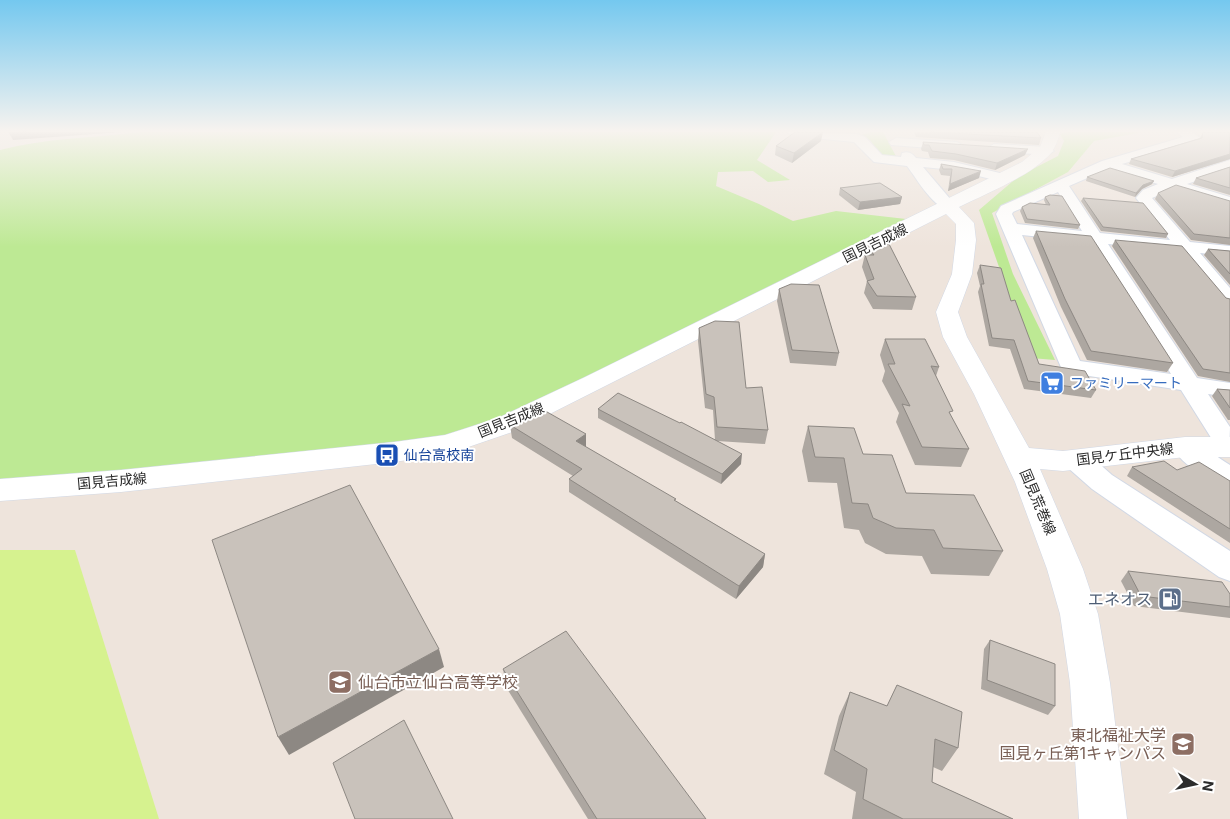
<svg xmlns="http://www.w3.org/2000/svg" width="1230" height="819" font-family="Inter,'Noto Sans JP',sans-serif">
<style>
.green{fill:#bde994}
.pitch{fill:#d6f28f}
.lines{fill:none;stroke-linecap:round;stroke-linejoin:round}
.minor-casing{stroke:#d1d8e5;stroke-width:2}
.tertiary-casing{stroke:#d1d8e5;stroke-width:1}
.minor{fill:#fff;fill-rule:evenodd}
.tertiary{fill:#fff;fill-rule:evenodd}
.wall{fill:#ada7a1}
.shaded-wall{fill:#8d8883}
.building{fill:#c9c2bb;stroke:#8d8883}
.labels{text-anchor:middle;stroke-width:4;stroke-linejoin:round;paint-order:stroke}
.street-label{font-size:14px;fill:#2b2b2b;stroke:#fff}
.shop-label{font-size:14px;fill:#366cbe;stroke:#fff;text-anchor:start}
.transit-label{font-size:14px;fill:#164399;stroke:#fff;text-anchor:start}
.near-service-label{font-size:16px;fill:#4e5e75;stroke:#fff;text-anchor:end}
.near-education-label{font-size:16px;fill:#785e54;stroke:#fff;text-anchor:start}
</style>
<rect width="100%" height="100%" fill="#eee4dc"/>
<g class="green">
<path d="M140,132H776L757,160L790,180L768,182L753,171L718,172L716,186L759,204L793,221L836,211L906,219L507,416L430,441L0,482V150C46,138 93,138 140,132Z"/>
<path d="M871,132H883L898,160L886,158L879,154L870,140L858,136Z"/>
<path d="M1066,132H1143L1094,141L1068,172L992,213L1013,274L1055,360L1031,358L979,210L1019,176L1058,156L1064,141L1060,134Z"/>
</g>
<path class="pitch" d="M0,550H75L159,819H0Z"/>
<g class="lines">
<g class="minor-casing">
<g id="minor">
<path d="M787,132L857,134L865,137L882,155L901,157L902,153C909,151 912,153 916,158L954,162L1008,175L1010,178L1008,181L1003,182L954,170L923,167L957,207L955,210C937,215 917,179 907,166L874,162L854,142L793,136Z"/>
<path d="M1176,132H1192L1200,138L1199,141L1122,164L1172,179L1230,160V169L1187,184L1230,197V207L1173,189L1152,198L1190,242L1230,246V256L1200,253L1230,288V306L1223,304L1179,251L1108,244L1197,378L1230,383V397L1208,394L1230,427L1229,455L1220,452L1181,390L1063,372L996,214L1001,206L1102,161L1183,137ZM1108,169L1158,184L1143,190L1136,198L1170,240L1100,233L1069,186ZM1058,192L1082,231L1017,224L1012,214L1013,212ZM1022,235L1089,242L1171,374L1080,361Z"/>
<path d="M896,138L957,142L964,146L957,150L891,145L889,142Z"/>
<path d="M994,144L1047,147L1054,151L1047,155L989,151L987,148Z"/>
<path d="M1185,438C1201,443 1215,456 1230,465V487C1209,481 1183,466 1172,447L1176,441Z"/>
<path d="M1077,451L1087,453L1112,475L1230,551V581L1219,577L1092,489L1067,467L1063,460L1067,453Z"/>
</g>
</g>
<g class="tertiary-casing">
<path id="tertiary" d="M1046,132H1060C1057,143 1054,152 1045,159C1027,177 983,195 959,207L974,223L976,240L972,274L958,312L967,337L1029,448L1063,451L1185,437H1230V457H1185L1063,471L1040,469L1083,569L1098,614L1110,683L1127,819H1079L1070,683L1060,614L1047,569L1015,482L974,394L943,337L936,312L952,274L956,240V224L946,214L518,430L448,454L394,462L121,492L0,501V479L121,470L394,442L445,435L498,418L583,378L1022,162L1040,147Z"/>
</g>
<use href="#minor" class="minor"/>
<use href="#tertiary" class="tertiary"/>
</g>
<g class="wall">
<path d="M914,132H1037L1041,138L1039,145L916,137Z"/>
<path d="M1203,132H1230V159L1172,177L1129,164L1131,159L1200,138Z"/>
<path d="M821,141L792,163L775,155L776,146Z"/>
<path d="M923,142L1025,155L995,170L954,160L930,158L928,152L922,151L921,149Z"/>
<path d="M941,164L979,178L948,191L950,176L941,175L939,170Z"/>
<path d="M1230,167V195L1193,184L1196,178Z"/>
<path d="M1087,177L1152,184L1142,189L1135,197L1086,181Z"/>
<path d="M840,188L902,197L900,204L858,210L839,195Z"/>
<path d="M1158,193L1230,201V245L1191,240L1155,199Z"/>
<path d="M1045,197L1080,225L1078,229L1025,223L1020,211L1022,207L1046,205L1044,200Z"/>
<path d="M1083,198L1168,234L1166,238L1101,231L1081,201Z"/>
<path d="M1036,231L1173,363L1167,372L1087,360L1061,307L1033,238Z"/>
<path d="M1115,240L1226,298L1230,299V382L1198,376L1112,246Z"/>
<path d="M867,246L916,297L912,310L873,309L864,293L867,281L862,267Z"/>
<path d="M1208,249L1230,251V285L1204,255Z"/>
<path d="M980,265L1011,301L1039,364L1096,390L1091,398L1024,389L1010,349L989,346L978,292L980,286L977,273Z"/>
<path d="M779,289L839,353L836,366L790,363L777,301Z"/>
<path d="M699,328L746,388L768,430L765,444L717,441L741,464L721,484L598,418V409L715,440L713,410L705,408L698,341Z"/>
<path d="M885,339L939,367L936,376L951,416L969,449L961,467L915,465L896,422L899,413L882,381L885,371L880,355Z"/>
<path d="M1217,389L1230,390V420H1228L1212,396Z"/>
<path d="M510,425L586,434V447L676,501L765,554L763,567L736,599L569,492V479L573,476L512,438Z"/>
<path d="M808,426L863,454L906,493L1003,551L989,576L931,574L922,556L886,554L865,543L859,530L844,528L837,483L808,482L802,451Z"/>
<path d="M1132,467L1177,470L1230,481V543L1127,476Z"/>
<path d="M1128,571L1230,594V618L1134,606L1121,581Z"/>
<path d="M990,640L1055,706L1048,715L981,689L984,649Z"/>
<path d="M503,669L706,819H588L506,687Z"/>
<path d="M897,685L958,748L942,771L933,767L932,782L1013,819H852L856,792L824,774L839,716L850,692L887,706Z"/>
</g>
<g class="shaded-wall">
<path d="M27,132H122L13,140L9,133Z"/>
<path d="M823,132L821,141L792,163L794,153Z"/>
<path d="M1028,149L1025,155L995,170L997,163Z"/>
<path d="M1230,154V159L1172,177L1175,171Z"/>
<path d="M981,171L979,178L948,191L950,184Z"/>
<path d="M1154,181L1152,184L1142,189L1135,197L1136,193L1143,185Z"/>
<path d="M902,197L900,204L858,210L860,202Z"/>
<path d="M586,434V447L576,441Z"/>
<path d="M742,454L741,464L721,484L722,474Z"/>
<path d="M765,554L763,567L736,599L739,586Z"/>
<path d="M439,649L444,667L289,755L278,737Z"/>
</g>
<g class="building">
<path d="M10,132H27L9,133Z"/>
<path d="M795,132H823L794,153L776,146Z"/>
<path d="M930,132H1037L1041,138Z"/>
<path d="M1203,132H1230V154L1175,171L1131,159L1202,138Z"/>
<path d="M923,142L1028,149L997,163L956,154L932,151L929,145H924Z"/>
<path d="M941,164L981,171L950,184L952,169H943Z"/>
<path d="M1230,167V188L1196,178Z"/>
<path d="M1110,168L1154,181L1143,185L1136,193L1087,177Z"/>
<path d="M880,183L902,197L860,202L840,188Z"/>
<path d="M1176,185L1230,201V238L1194,234L1158,193Z"/>
<path d="M1050,195L1062,196L1080,225L1027,219L1022,207L1030,203L1050,205L1045,197Z"/>
<path d="M1083,198L1143,203L1168,234L1103,227Z"/>
<path d="M1036,231L1091,236L1173,363L1091,351L1065,299Z"/>
<path d="M1115,240L1182,246L1226,298L1230,299V373L1203,369Z"/>
<path d="M889,244L916,297L877,296L867,281L874,279L865,255H874L867,246Z"/>
<path d="M1208,249L1230,251V274Z"/>
<path d="M980,265L1001,268L1011,301L1015,300L1039,364L1085,371L1096,390L1028,381L1014,340L992,338L981,284H984Z"/>
<path d="M791,284L819,285L839,353L792,350L779,289Z"/>
<path d="M715,321L739,322L746,388L762,387L768,430L717,427L714,397L706,394L699,328Z"/>
<path d="M885,339H925L939,367L931,366L953,411L949,412L969,449L922,447L902,404L910,406L888,364H895Z"/>
<path d="M1217,389L1230,390V408Z"/>
<path d="M618,393L680,423L681,422L742,454L722,474L598,409Z"/>
<path d="M540,408L586,434L576,441L676,499L674,500L765,554L739,586L569,479L582,469L510,425Z"/>
<path d="M808,426L854,428L863,454L892,455L906,493L974,495L1003,551L943,548L934,530L896,528L873,518L868,504L852,503L844,458L815,457Z"/>
<path d="M1164,461L1177,470L1199,462L1230,481V529L1132,467Z"/>
<path d="M350,485L439,649L278,737L212,540Z"/>
<path d="M1128,571L1222,582L1230,594V607L1141,596Z"/>
<path d="M566,631L706,819H597L503,669Z"/>
<path d="M990,640L1055,664V706L987,680Z"/>
<path d="M897,685L962,712L958,748L935,739L932,782L1013,819H903L863,799L867,769L834,750L850,692L887,706Z"/>
<path d="M404,720L453,819H355L333,763Z"/>
</g>
<linearGradient id="sky" x2="0" y2="1"><stop stop-color="#74c8ef"/><stop offset="0.53" stop-color="#f7f3ef"/><stop offset="1" stop-color="#f7f3ef" stop-opacity="0"/></linearGradient>
<rect width="1230" height="247" fill="url(#sky)"/>
<defs>
<g id="supermarket-square" transform="scale(1.25)"><rect x="-9" y="-9" width="18" height="18" rx="4" fill="#3f7fe0" stroke="#fff"/><path d="M-6-5.5h2.5l.6 2H6L4.5 2H-2.5L-4.4-4H-6ZM-1.5 3.2a1.3 1.3 0 1 0 .1 0ZM3 3.2a1.3 1.3 0 1 0 .1 0Z" fill="#fff"/></g>
<g id="bus-square" transform="scale(1.25)"><rect x="-9" y="-9" width="18" height="18" rx="4" fill="#1a4fb4" stroke="#fff"/><path d="M-5-6H5V4H4V6H2V4H-2V6H-4V4H-5ZM-3.5-4V0h7V-4ZM-3.5 1.2v1.5H-2V1.2ZM2 1.2v1.5H3.5V1.2Z" fill="#fff"/></g>
<g id="fuel-square" transform="scale(1.25)"><rect x="-9" y="-9" width="18" height="18" rx="4" fill="#5c6f8a" stroke="#fff"/><path d="M-5.5-6h7V0h2V4h1.3V-2.5L3-4.5l.8-.8L6-3V5H2.5V1h-1V6h-7ZM-4.2-4.7v3.2H.2V-4.7Z" fill="#fff"/></g>
<g id="school-square" transform="scale(1.25)"><rect x="-9" y="-9" width="18" height="18" rx="4" fill="#8d6e63" stroke="#fff"/><path d="M0-5L7-2L0 1L-7-2ZM-4 1L0 2.5L4 1V4Q0 6-4 4Z" fill="#fff"/></g>
<g id="university-square" transform="scale(1.25)"><rect x="-9" y="-9" width="18" height="18" rx="4" fill="#8d6e63" stroke="#fff"/><path d="M0-5L7-2L0 1L-7-2ZM-4 1L0 2.5L4 1V4Q0 6-4 4Z" fill="#fff"/></g>
</defs>
<g fill-rule="evenodd">
<use href="#supermarket-square" x="1052" y="383"/>
<use href="#bus-square" x="387" y="455"/>
<use href="#fuel-square" x="1170" y="599"/>
<use href="#school-square" x="340" y="682"/>
<use href="#university-square" x="1183" y="744"/>
</g>
<g class="labels">
<g class="street-label">
<text transform="translate(875 243) rotate(-26)" y="5">国見吉成線</text>
<text transform="translate(511 420) rotate(-22)" y="5">国見吉成線</text>
<text transform="translate(1125 454) rotate(-7)" y="5">国見ケ丘中央線</text>
<text transform="translate(112 481) rotate(-5)" y="5">国見吉成線</text>
<text transform="translate(1038 502) rotate(67)" y="5">国見荒巻線</text>
</g>
<g class="shop-label">
<text x="1070" y="388">ファミリーマート</text>
</g>
<g class="transit-label">
<text x="404" y="460">仙台高校南</text>
</g>
<g class="near-service-label">
<text x="1152" y="605">エネオス</text>
</g>
<g class="near-education-label">
<text x="358" y="688">仙台市立仙台高等学校</text>
<text x="1166" y="741" text-anchor="end">東北福祉大学<tspan x="1166" dy="18">国見ヶ丘第1キャンパス</tspan></text>
</g>
</g>
<g transform="translate(1195 784) rotate(99)" stroke="#ffffff" stroke-width="4" paint-order="stroke">
<path d="M0-4L9 19L0 12L-9 19Z" fill="#2b2b2b"/>
<text y="-8" font-size="14" font-weight="bold" text-anchor="middle" fill="#2b2b2b">N</text>
</g>
</svg>
